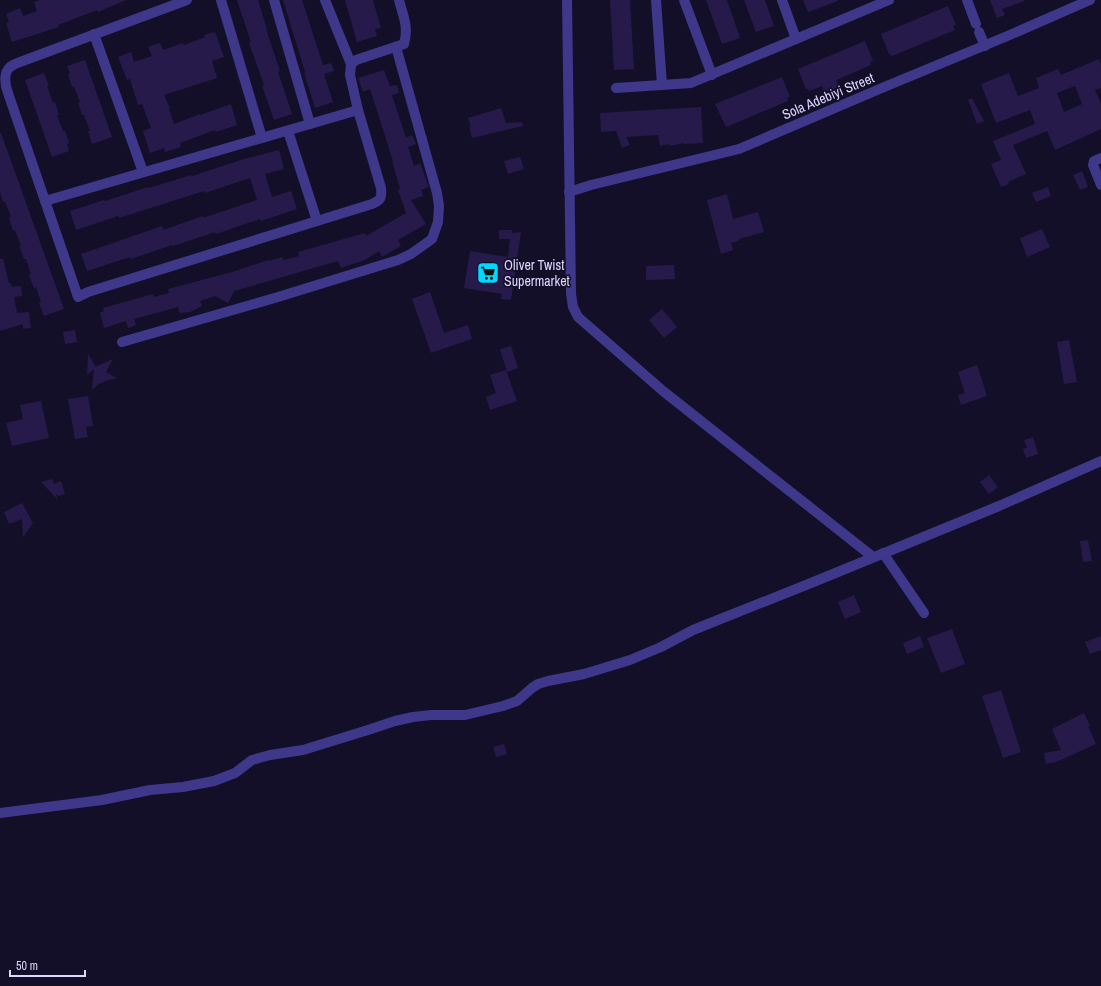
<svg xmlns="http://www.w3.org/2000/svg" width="1101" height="986" font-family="'Archivo Narrow',sans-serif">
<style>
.building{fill:#261a4a;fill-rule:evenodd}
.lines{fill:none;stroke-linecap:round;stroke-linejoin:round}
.minor{stroke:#3f3789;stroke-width:10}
.labels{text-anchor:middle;stroke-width:3.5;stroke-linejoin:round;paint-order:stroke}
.street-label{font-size:14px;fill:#ddd6ff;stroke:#140f28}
.poi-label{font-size:14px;fill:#ddd6ff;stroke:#140f28;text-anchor:start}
</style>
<rect width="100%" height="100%" fill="#140f28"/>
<g class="building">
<path d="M40,0H126L98,12L97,10L58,25L59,27L12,42L6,23L9,22L6,14L20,8L23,16L37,11L34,2Z"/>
<path d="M237,0H258L267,29H266L280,71L278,72L292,114L274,120L262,86L264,85L249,43L251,42Z"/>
<path d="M283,0H302L323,65L331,63L334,71L324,74L333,102L315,108L304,73L305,72Z"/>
<path d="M345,0H373L381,28L375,29L377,36L357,42Z"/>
<path d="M610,0H630L634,69L614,70Z"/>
<path d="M706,0H727L740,38L722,44Z"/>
<path d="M744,0H765L774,26L756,32Z"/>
<path d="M803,0H838V1L808,12Z"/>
<path d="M990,0H1024V1L1002,9L1005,15L997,18Z"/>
<path d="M948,6L956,25L953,26L955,30L892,56L890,54H889L881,34Z"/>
<path d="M215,32L224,57L212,61L217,78L164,95L170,108L169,109L174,124L200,114V115L231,104L237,125L216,132L215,130L180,143L181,147L165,152L164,148L150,153L143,131L151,128L142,104L138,105L130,79L127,80L118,57L131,52L134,62L152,56L148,47L160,43L163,50L183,43L184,45L205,37L204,35Z"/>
<path d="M865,41L873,61L870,62L871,65L836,80L839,87L824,93L822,86L809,91L808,89H806L798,69Z"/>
<path d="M1099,59L1101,65V88L1095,90L1101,104V129L1055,150L1047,131L1013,145L1026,174L1008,182L1009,184L1001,187L991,164L1001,160L993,141L1035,124L1030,110L996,123L981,84L1009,73L1018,96L1039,88L1036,78L1058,69L1061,75ZM1075,86L1082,104L1064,112L1057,93Z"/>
<path d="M85,60L112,137L92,144L88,131H90L84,115H82L78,103L80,102L74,86L72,87L68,74L70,73L67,66Z"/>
<path d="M384,70L390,86L397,85L399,93L392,95L406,138L412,135L416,144L408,147L414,166L420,163L429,187L421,190L423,196L411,200L426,224L398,240L401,246L382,257L379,251L365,260L341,268L338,261L234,291L228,303L215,296L200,301L202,306L190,312L179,313L178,307L134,319L136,325L128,328L126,321L104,328L100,313L104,311L103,308L153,294L154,297L169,293L168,289L232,272L268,260L269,261L282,257L284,260L299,256L298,252L365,233L366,236L406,213L398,190L400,189L392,161H393L370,89L363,92L358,78Z"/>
<path d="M44,73L49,86H47L53,103L55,102L59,115H57L63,131H65L69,143L67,144L69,151L52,157L25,80Z"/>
<path d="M782,77L790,97L787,98L788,101L726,127L715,104Z"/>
<path d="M972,98L984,121L977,124L968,100Z"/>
<path d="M701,107L703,143L684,144V143L669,146V144L660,146L658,135L626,137L630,145L622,148L616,131L601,132L600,113Z"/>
<path d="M501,108L506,123L522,122L523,126L472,138L469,126H471L468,118Z"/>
<path d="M0,133H1L64,309L44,316L39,303L41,302L36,287L34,288L29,275L31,274L26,259H24L19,246H21L15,230L13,231L9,218L11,217L5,201L3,202L0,192Z"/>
<path d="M279,150L284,169L265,174L272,197L291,191L297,209L261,221L260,219L216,234L215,232L173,246L172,245L131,259L130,257L87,271L81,254L162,226L163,230L203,216V218L257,200L250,178L205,193L204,191L119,218L118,216L76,230L70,211L104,200L105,201L148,187L149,188L191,175L192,176L244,159Z"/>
<path d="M520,157L524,169L508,174L504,161Z"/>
<path d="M1082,171L1088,187L1080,190L1073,175Z"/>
<path d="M1048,187L1051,196L1036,202L1032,193Z"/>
<path d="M727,194L733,219L758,212L764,232L739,239V241L731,243L733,250L721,254L707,200Z"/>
<path d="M1042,229L1050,247L1027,257L1020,238Z"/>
<path d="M499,230H512V233L521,232L511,300L501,299L502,294L464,288L470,251L508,257L510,239H499Z"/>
<path d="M0,259H3L9,283H11L12,287L21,286L22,296L14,297L17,313L29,312L31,328L23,329V324L0,331Z"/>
<path d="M674,265L675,279L646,280V266Z"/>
<path d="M430,292L444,333L468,325L472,339L431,353L412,299Z"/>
<path d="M662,309L677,327L664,338L649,320Z"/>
<path d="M75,330L77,342L65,344L63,332Z"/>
<path d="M1069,340L1077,382L1064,384L1057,342Z"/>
<path d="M511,346L518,368L507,372L500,349Z"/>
<path d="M88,354L96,367H95L113,359L106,372L117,378L105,381H106L99,384L92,390L94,369L87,375Z"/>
<path d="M977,365L987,396L961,405L958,395L965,393L958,372Z"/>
<path d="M506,370L517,401L490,410L486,397L496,393L490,375Z"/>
<path d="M88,396L93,426L86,427L88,437L75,439L68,399Z"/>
<path d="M41,401L49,438L12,446L6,423L23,419L20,405Z"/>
<path d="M1033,437L1038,454L1026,458L1023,449L1027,448L1024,440Z"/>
<path d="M989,475L998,487L989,494L980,482Z"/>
<path d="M52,479L54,484L61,481L65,494L59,496L56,494L58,500L41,482Z"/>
<path d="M22,503L33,523L23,537L22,519L9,524L4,512Z"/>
<path d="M1088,540L1092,561L1083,562L1080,541Z"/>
<path d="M854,595L861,612L845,619L838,602Z"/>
<path d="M952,629L965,664L941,673L927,638Z"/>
<path d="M920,636L924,647L907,654L903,643Z"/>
<path d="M1101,636V650L1090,654L1085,642Z"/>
<path d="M1001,690L1021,752L1003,758L982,696Z"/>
<path d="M1084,713L1090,726H1088L1096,744L1056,762L1046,764L1044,753L1061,750L1052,729Z"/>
<path d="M504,744L507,754L496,757L493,747Z"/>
</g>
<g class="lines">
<g class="minor">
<path d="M187,0L20,62C17,63 13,65 10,67C3,73 5,85 8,93L78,297L88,292L372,204C381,200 382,198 381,188L358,110L350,75L351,64L325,0"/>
<path d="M221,0L262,138"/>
<path d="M274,0L310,124"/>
<path d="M567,0L571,294L573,307L578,317L663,391L873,557"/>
<path d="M656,0L662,85"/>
<path d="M684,0L712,75"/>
<path d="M782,0L796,39"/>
<path d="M967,0L976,24"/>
<path d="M979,32L985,46"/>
<path d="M94,34L143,172"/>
<path d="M351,64L356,60L404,44C409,27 403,16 399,0"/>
<path d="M616,88L691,83L889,0"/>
<path d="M288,131L317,221"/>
<path d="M1101,158L1094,161L1093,165L1101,185"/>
<path d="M569,192L591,185L739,149L889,85L1005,37L1090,0"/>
<path d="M45,201L358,110"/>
<path d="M122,342L278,297L398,260L411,254L432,239L438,222L439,206L437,193L396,47"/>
<path d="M883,553L924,613"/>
<path d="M0,813L102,800L150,790L183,787L214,781L235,773L252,760L270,755L303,750L368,730L395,721L413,717L431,715H465L503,706L517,701L532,688L538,684L548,681L584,674L630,660L661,647L693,630L811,583L999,506L1101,461"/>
</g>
</g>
<defs>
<g id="supermarket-square" transform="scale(1.15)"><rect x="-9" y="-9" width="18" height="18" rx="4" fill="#02d7ff" stroke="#140f28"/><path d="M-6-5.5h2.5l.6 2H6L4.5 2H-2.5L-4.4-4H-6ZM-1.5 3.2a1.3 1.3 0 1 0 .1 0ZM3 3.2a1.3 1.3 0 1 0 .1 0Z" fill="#111"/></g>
</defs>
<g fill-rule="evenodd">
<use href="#supermarket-square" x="488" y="273"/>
</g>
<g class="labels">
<g class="street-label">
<text transform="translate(828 96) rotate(-23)" y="5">Sola Adebiyi Street</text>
</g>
<g class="poi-label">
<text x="504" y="270">Oliver Twist<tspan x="504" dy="16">Supermarket</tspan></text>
</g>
</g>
<path d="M10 970v6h75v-6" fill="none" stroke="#ddd6ff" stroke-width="2"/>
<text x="16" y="970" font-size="12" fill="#ddd6ff" stroke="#140f28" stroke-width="3" paint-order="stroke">50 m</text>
</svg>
